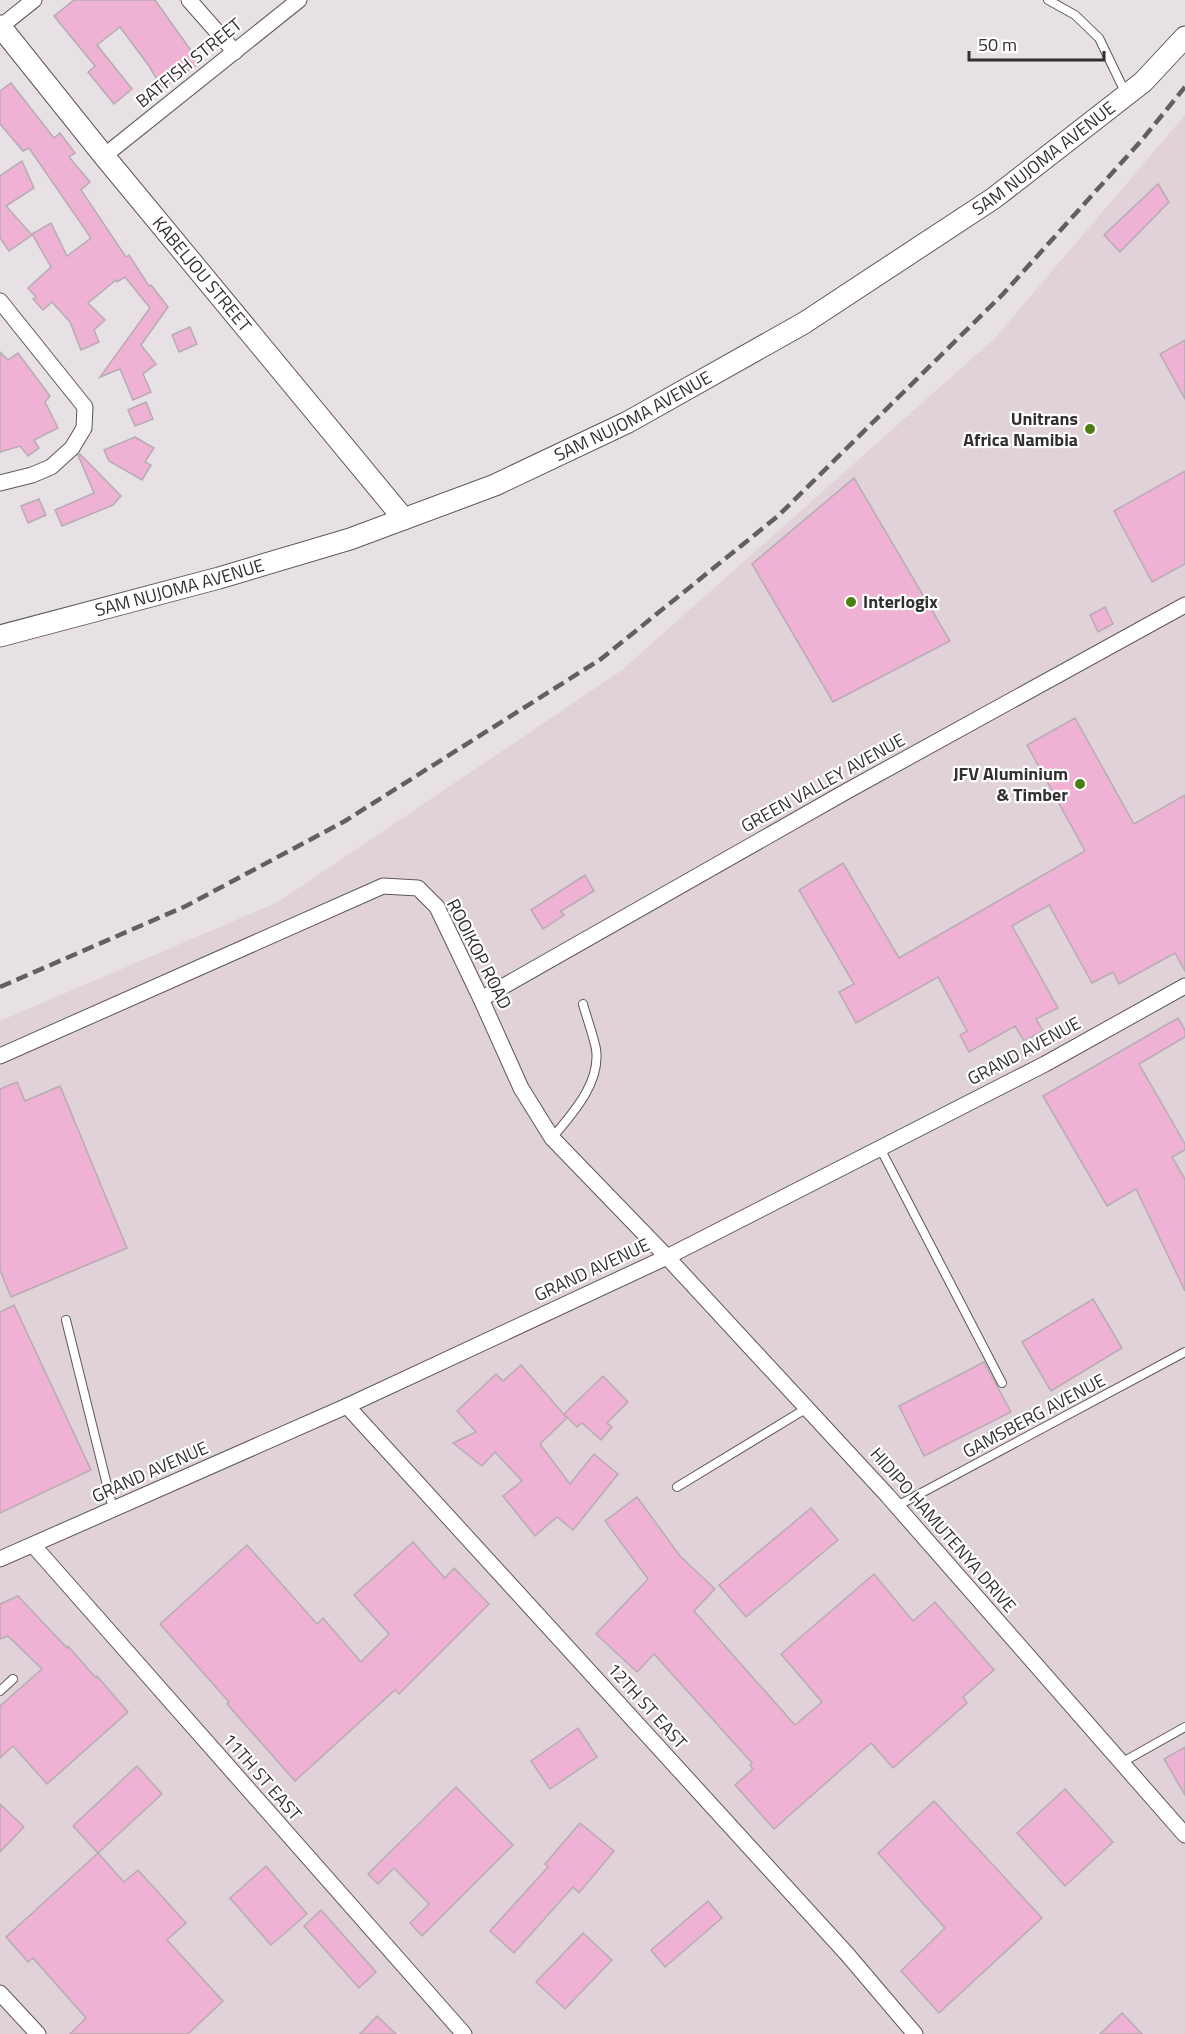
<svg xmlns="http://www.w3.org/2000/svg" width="1185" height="2034" font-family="'Titillium Web',sans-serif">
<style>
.built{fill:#e1d2da}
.building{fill:#efb1d4;stroke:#b5adb1;stroke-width:1.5}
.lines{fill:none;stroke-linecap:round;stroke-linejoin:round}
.lane-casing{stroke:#5e575a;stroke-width:10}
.street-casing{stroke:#5e575a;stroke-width:17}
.secondary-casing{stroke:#5e575a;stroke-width:23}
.lane{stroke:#fff;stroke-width:8}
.street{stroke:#fff;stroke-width:15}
.secondary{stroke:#fff;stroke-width:21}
.rail{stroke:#635f61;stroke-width:4.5;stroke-dasharray:12 6;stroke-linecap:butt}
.poi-dot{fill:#4b7f13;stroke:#fff;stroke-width:2}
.labels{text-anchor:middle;stroke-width:4.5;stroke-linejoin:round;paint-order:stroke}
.street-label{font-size:18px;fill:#322f30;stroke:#fff}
.poi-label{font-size:18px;font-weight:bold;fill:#322f30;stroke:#fff;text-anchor:end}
</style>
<rect width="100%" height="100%" fill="#e7e0e4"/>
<path class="built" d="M1185,115V2034H0V1021L278,902L622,670L995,338Z"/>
<g class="building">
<path d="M74,0H155L200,63L162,88L149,66L120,27L97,45L132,89L114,104L88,72L95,66L54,16Z"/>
<path d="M11,83L54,138L60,133L75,153L69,157L90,182L81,190L126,257L129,255L149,286L151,285L168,307L141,345L156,364L143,374L151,392L133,400L120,369L100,377L150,308L125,277L117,282L116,280L88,303L105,320L94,330L99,342L81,350L70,322L52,302L43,310L33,299L36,297L28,288L51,267L32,234L51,223L67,256L91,238L29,148L23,151L0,124V91Z"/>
<path d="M22,161L34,188L6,206L32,235L9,251L0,238V176Z"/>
<path d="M1158,184L1169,202L1120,252L1104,235Z"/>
<path d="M190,327L197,344L179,352L172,335Z"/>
<path d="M1185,340V399L1160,354Z"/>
<path d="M0,352L8,360L18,353L50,396L45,402L58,428L34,440L39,448L28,456L20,446L0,452Z"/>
<path d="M146,402L153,419L135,426L128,410Z"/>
<path d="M135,437L154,448L145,462L151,465L142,480L109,461L104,450Z"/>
<path d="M80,454L121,496L113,505L62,526L55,510L94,493L78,455Z"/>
<path d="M1185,471V564L1152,582L1114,511Z"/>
<path d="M854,478L950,641L833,702L752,564Z"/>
<path d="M39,499L46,515L28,523L21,506Z"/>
<path d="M1105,607L1113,624L1098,632L1090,615Z"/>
<path d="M1075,718L1134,824L1185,795V971L1175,953L1119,984L1113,972L1092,983L1049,905L1012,926L1058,1008L1036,1019L1043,1031L1024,1041L1015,1026L969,1052L960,1035L967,1031L938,977L856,1023L839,992L854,984L799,890L843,863L899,958L1085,851L1027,745Z"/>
<path d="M585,875L594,891L561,911L564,915L543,929L531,910Z"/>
<path d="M1178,1018L1185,1030V1037L1139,1064L1185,1144V1150L1172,1157L1185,1179V1291L1136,1189L1107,1206L1043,1096Z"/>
<path d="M17,1082L25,1101L60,1086L127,1248L11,1297L0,1270V1089Z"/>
<path d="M1093,1299L1122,1348L1051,1391L1022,1342Z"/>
<path d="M14,1305L91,1470L0,1513V1312Z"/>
<path d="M984,1362L1011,1412L924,1456L899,1406Z"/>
<path d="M521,1365L567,1418L540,1444L570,1484L594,1454L618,1474L573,1530L557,1517L535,1536L503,1496L522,1481L495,1452L482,1466L453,1443L476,1432L457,1411L496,1374L503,1381Z"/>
<path d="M603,1376L628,1402L607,1423L612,1427L601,1440L582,1423L577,1427L564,1414Z"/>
<path d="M637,1497L680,1556L715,1589L694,1611L795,1725L822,1702L781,1654L874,1574L913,1621L935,1602L994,1670L963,1697L967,1703L893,1768L871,1743L774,1829L735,1785L753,1769L750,1765L752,1763L654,1654L637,1672L596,1634L648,1579L605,1521Z"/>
<path d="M811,1508L838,1540L746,1617L719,1585Z"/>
<path d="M413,1542L445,1578L454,1568L489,1604L399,1694L395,1690L295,1781L227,1704L229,1702L160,1624L247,1545L317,1624L323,1618L361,1662L389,1634L354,1595Z"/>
<path d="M18,1596L67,1648L68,1646L96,1678L97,1676L128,1712L47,1784L13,1746L0,1758V1706L42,1669L8,1636L0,1639V1604Z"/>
<path d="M578,1728L597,1757L550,1789L531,1761Z"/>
<path d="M1185,1747V1795L1164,1759Z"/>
<path d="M137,1766L162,1794L98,1853L73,1826Z"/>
<path d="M456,1787L513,1845L422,1936L410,1923L429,1904L394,1868L378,1884L368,1874Z"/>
<path d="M1065,1789L1113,1842L1065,1886L1017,1833Z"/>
<path d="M934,1801L1042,1918L939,2013L901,1971L945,1928L878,1853Z"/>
<path d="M0,1804L24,1827L0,1852Z"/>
<path d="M580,1823L614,1851L579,1893L573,1887L514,1953L490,1931L548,1867L545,1864Z"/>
<path d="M98,1853L124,1882L138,1870L186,1923L167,1940L223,2001L188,2034H70L86,2018L33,1958L28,1962L6,1937Z"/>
<path d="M266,1866L307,1914L271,1945L230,1898Z"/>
<path d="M708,1901L722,1918L665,1967L651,1950Z"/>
<path d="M321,1910L376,1972L359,1988L304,1926Z"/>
<path d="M583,1933L612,1960L565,2009L536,1982Z"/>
<path d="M1122,2013L1142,2034H1100Z"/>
<path d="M377,2016L396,2034H360Z"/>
</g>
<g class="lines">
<g class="lane-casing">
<g id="lane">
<path d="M1048,0L1075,15L1099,38L1126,94"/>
<path d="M552,1138C572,1114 601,1083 596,1049C593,1034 587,1019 583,1004"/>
<path d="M880,1148L1002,1383"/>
<path d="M66,1320L113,1509"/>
<path d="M677,1487L807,1408"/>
<path d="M897,1506L1185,1352"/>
<path d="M0,1691L13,1679"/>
<path d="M1121,1763L1185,1727"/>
</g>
</g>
<g class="street-casing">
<g id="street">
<path d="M189,0L235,52"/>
<path d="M0,27L34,0"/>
<path d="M104,156L299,0"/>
<path d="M0,301L85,407L84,428L72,448L51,467L32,475L0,483"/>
<path d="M481,999L847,791L1185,605"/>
<path d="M0,1056L383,886L418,888L437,907L481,999L521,1088L552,1138L667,1257L887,1495L1185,1835"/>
<path d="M347,1406L847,1954L915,2034"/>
<path d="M33,1545L464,2034"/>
<path d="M0,1559L347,1406L667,1257L1045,1064L1185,986"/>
<path d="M0,1993L38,2034"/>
</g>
</g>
<g class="secondary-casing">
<g id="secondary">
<path id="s1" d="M0,26L104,156L404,519"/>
<path id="s2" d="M0,636L219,578L350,539L495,485L628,422L804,323L994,198L1143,82L1185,37"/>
</g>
</g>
<use href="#lane" class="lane"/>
<use href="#street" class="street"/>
<use href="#secondary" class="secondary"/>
<path class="rail" d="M0,987L186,906L345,821L601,659L778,516L1003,294L1141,141L1185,87"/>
</g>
<g class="poi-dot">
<circle cx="1090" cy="429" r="6"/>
<circle cx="851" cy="602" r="6"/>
<circle cx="1080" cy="784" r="6"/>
</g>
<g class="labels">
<g class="street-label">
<text transform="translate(189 63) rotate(-39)" y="6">BATFISH STREET</text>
<text dy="6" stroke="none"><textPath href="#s2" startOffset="1158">SAM NUJOMA AVENUE</textPath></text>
<text dy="6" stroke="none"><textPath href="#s1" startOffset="320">KABELJOU STREET</textPath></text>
<text dy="6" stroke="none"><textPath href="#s2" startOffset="672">SAM NUJOMA AVENUE</textPath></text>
<text dy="6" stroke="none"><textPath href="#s2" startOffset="186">SAM NUJOMA AVENUE</textPath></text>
<text transform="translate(823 783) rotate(-29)" y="6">GREEN VALLEY AVENUE</text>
<text transform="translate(479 954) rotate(63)" y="6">ROOIKOP ROAD</text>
<text transform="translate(1024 1051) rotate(-28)" y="6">GRAND AVENUE</text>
<text transform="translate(592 1270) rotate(-25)" y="6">GRAND AVENUE</text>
<text transform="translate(1034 1416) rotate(-28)" y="6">GAMSBERG AVENUE</text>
<text transform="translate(150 1472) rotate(-24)" y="6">GRAND AVENUE</text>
<text transform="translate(943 1530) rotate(49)" y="6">HIDIPO HAMUTENYA DRIVE</text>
<text transform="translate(647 1706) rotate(48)" y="6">12TH ST EAST</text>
<text transform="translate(262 1777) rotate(49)" y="6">11TH ST EAST</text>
</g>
<g class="poi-label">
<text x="1078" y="425">Unitrans<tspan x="1078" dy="21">Africa Namibia</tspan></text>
<text x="863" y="608" text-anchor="start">Interlogix</text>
<text x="1068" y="780">JFV Aluminium<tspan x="1068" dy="21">&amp; Timber</tspan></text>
</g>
</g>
<path d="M969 51v9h135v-9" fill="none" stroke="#322f30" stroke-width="3"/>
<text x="978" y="51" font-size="18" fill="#322f30" stroke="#ffffff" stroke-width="4.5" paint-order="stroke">50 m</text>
</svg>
